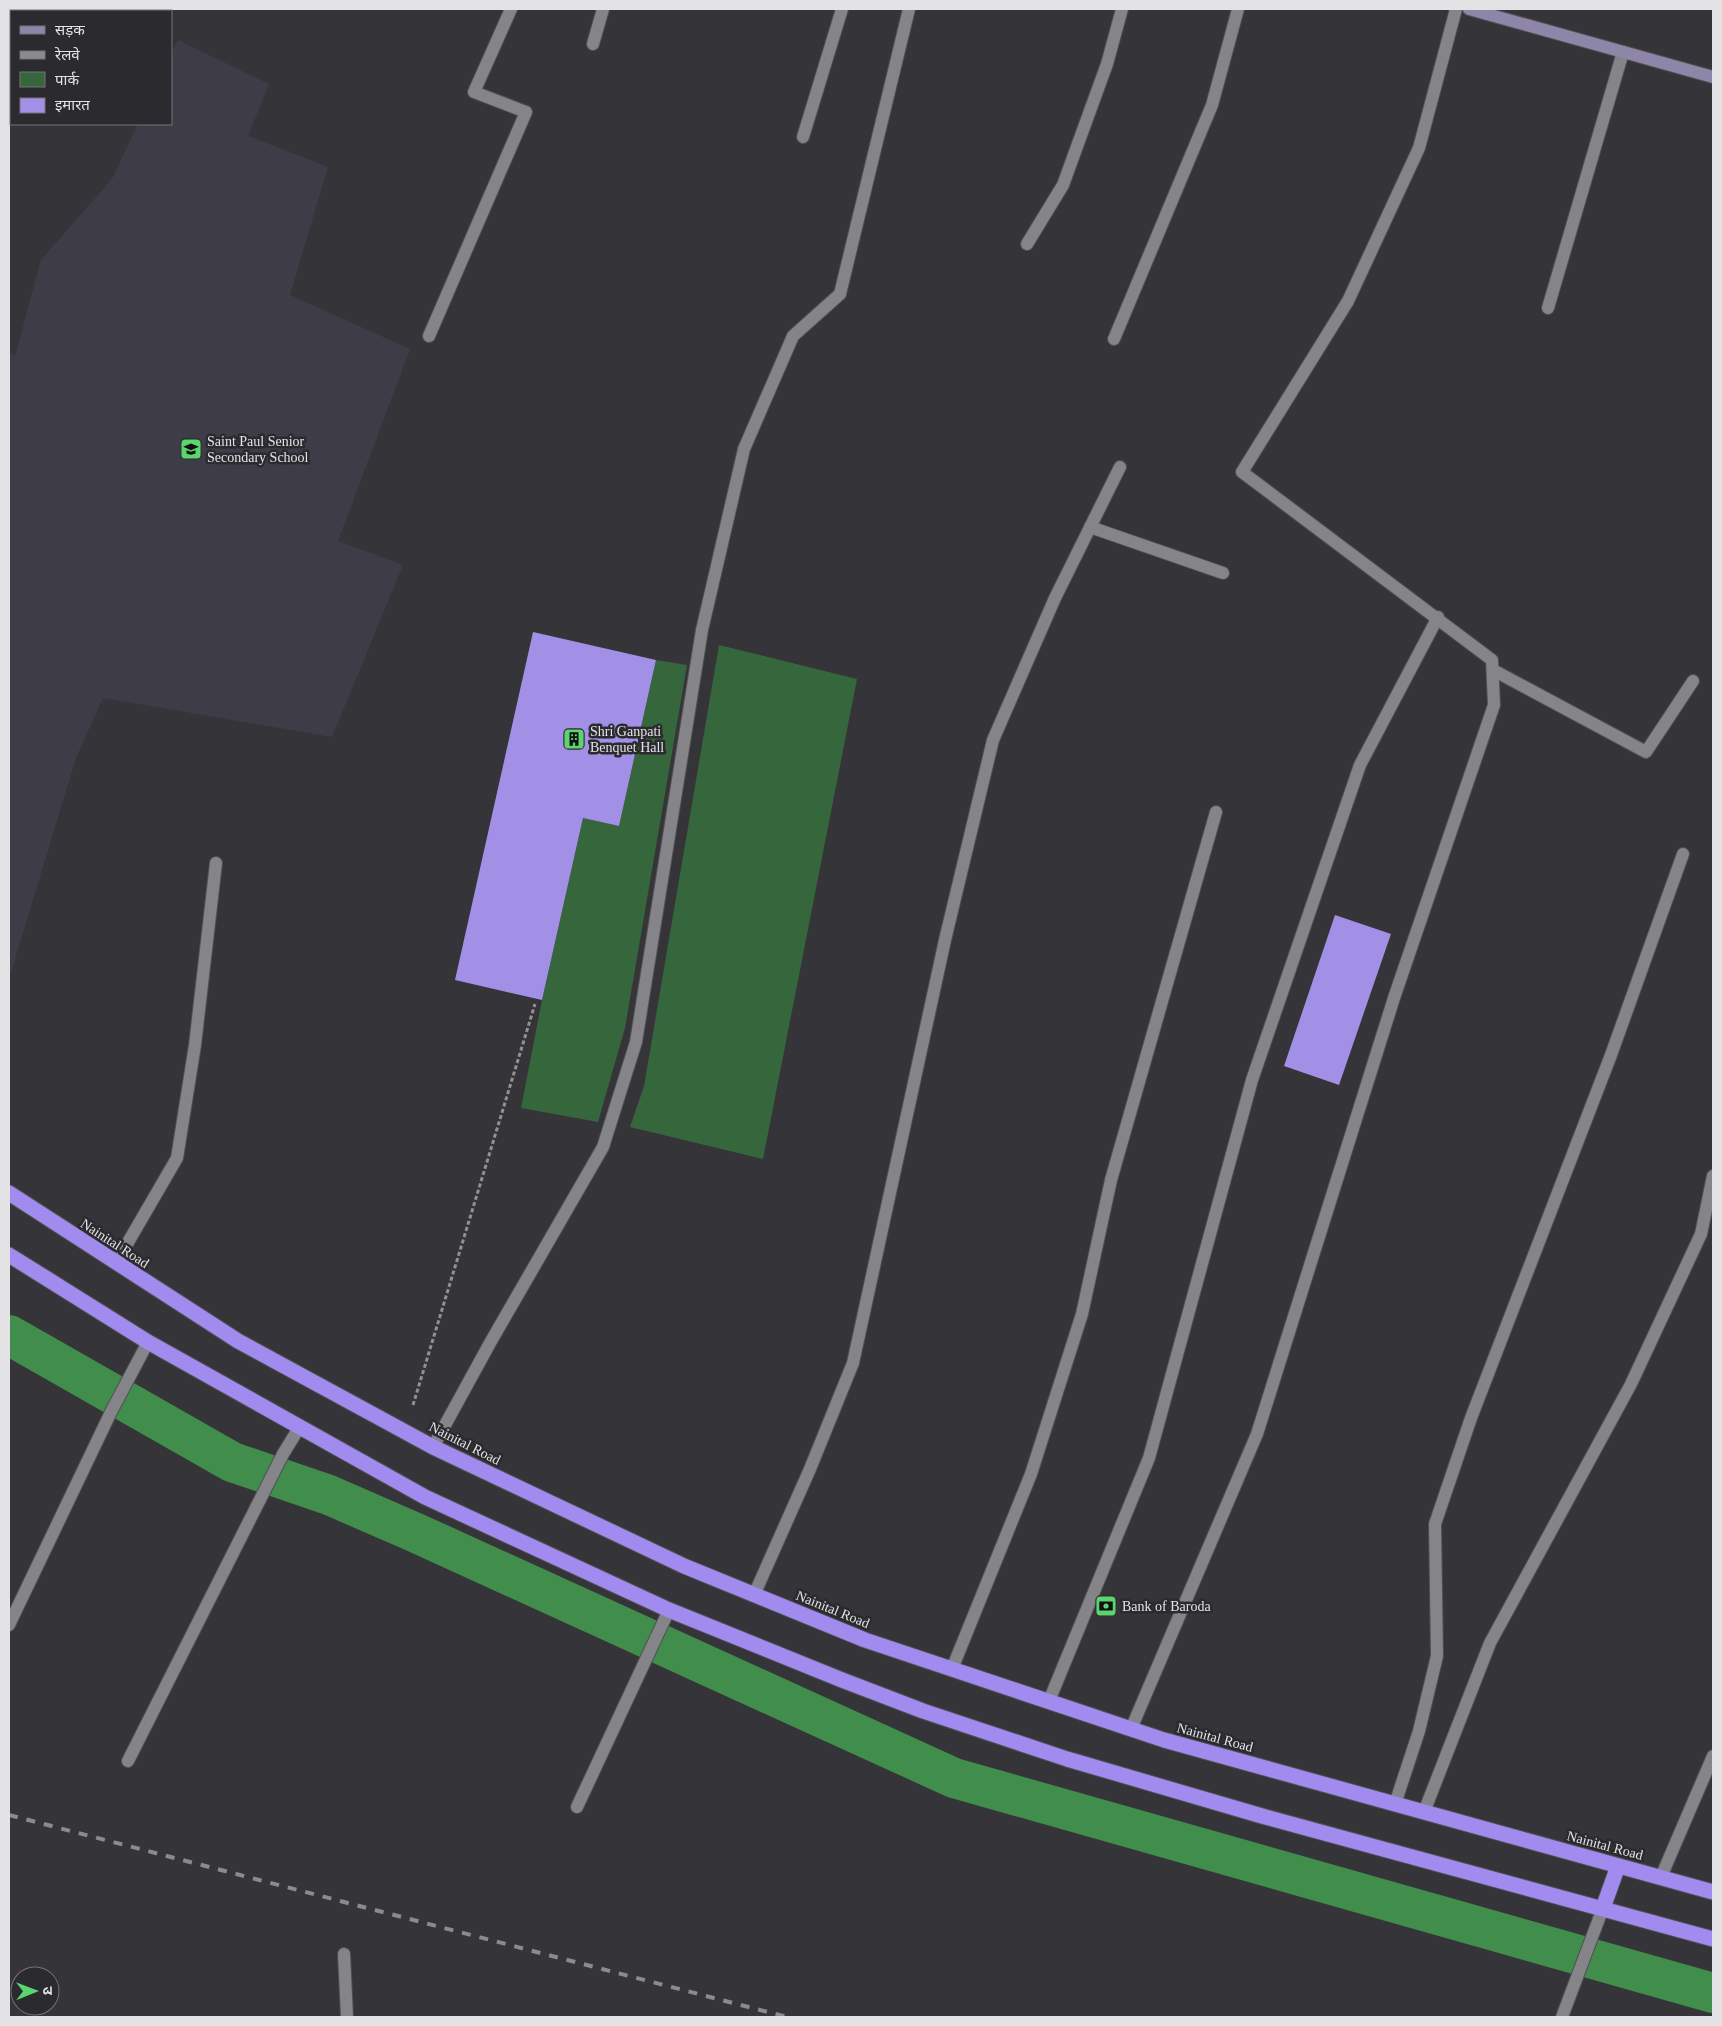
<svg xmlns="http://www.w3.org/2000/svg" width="1722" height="2026" font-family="'Times New Roman','Noto Sans Devanagari',serif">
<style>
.built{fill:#3e3d47}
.green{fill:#36663b}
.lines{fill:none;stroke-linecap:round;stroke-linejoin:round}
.canal{stroke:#418e4c;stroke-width:40}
.building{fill:#a290e6}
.lane-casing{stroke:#505053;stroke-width:14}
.street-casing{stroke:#505053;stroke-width:14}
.secondary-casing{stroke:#505053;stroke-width:14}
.highway-casing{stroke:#505053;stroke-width:17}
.path{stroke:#919195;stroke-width:3;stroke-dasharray:4 2.5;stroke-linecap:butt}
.lane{stroke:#848489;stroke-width:12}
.street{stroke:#848489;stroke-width:12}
.secondary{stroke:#8d86a8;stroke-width:12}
.highway{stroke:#a18bef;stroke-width:15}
.rail{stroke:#8b8a8e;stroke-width:4;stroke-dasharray:9 9;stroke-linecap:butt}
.labels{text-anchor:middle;stroke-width:5;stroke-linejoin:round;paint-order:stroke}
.poi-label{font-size:14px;fill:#e3e3e6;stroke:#2b2a2f;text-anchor:start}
.street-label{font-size:14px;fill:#e3e3e6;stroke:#2b2a2f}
</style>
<rect width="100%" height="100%" fill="#353439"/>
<path class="built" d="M178,40L269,84L248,136L328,167L290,295L410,349L338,541L403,565L332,737L103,698L76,758L9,979V352L15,356L41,260L112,179L138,124H171V53Z"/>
<g class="green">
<path d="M719,645L857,679L763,1159L630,1127L644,1086Z"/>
<path d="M656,660L687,665L625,1028L598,1122L521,1108L542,1000L583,818L619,826Z"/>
</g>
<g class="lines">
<path class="canal" d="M9,1335L232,1462L329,1495L414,1532L954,1778L1713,1993"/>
</g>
<g class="building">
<path d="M533,632L656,660L619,826L583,818L542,1000L455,980Z"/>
<path d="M1335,915L1391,934L1339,1085L1284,1066Z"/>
</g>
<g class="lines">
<g class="lane-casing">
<g id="lane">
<path d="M9,1625L111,1412L148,1342"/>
<path d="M128,1761L283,1454L299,1428"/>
<path d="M577,1807L669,1610"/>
</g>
</g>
<g class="street-casing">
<g id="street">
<path d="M593,44L603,9"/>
<path d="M803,137L842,9"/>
<path d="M1027,244L1063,185L1107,64L1122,9"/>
<path d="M1548,308L1623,52"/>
<path d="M429,336L526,112L474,92L511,9"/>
<path d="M1114,339L1212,105L1238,9"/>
<path d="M1090,527L1223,573"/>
<path d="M1493,670L1646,752L1693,681"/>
<path d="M116,1263L177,1158L195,1045L216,863"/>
<path d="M433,1447L490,1343L603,1147L636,1042L702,630L744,449L793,336L840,294L909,9"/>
<path d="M754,1595L810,1469L853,1363L945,940L993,740L1055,598L1120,467"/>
<path d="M952,1669L1031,1474L1082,1314L1111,1180L1216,812"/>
<path d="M1049,1701L1149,1458L1252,1080L1360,765L1438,617"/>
<path d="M1131,1729L1257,1434L1394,998L1494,705L1492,660L1242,472L1348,301L1419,148L1456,9"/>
<path d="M1395,1804L1419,1731L1437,1656L1435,1524L1471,1418L1611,1055L1683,854"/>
<path d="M1424,1812L1490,1643L1631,1384L1701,1234L1713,1176"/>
<path d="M1661,1877L1713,1756"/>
<path d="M344,1954L347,2017"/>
<path d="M1562,2017L1603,1908"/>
</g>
</g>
<g class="secondary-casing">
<path id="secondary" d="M1469,9L1713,77"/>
</g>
<g class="highway-casing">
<g id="highway">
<path d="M9,1193L238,1341L433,1447L684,1566L865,1640L1164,1740L1713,1892"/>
<path d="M9,1255L148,1342L425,1497L669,1610L842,1680L923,1711L1067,1759L1262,1816L1713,1939"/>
<path d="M1603,1908L1618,1866"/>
</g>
</g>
<path class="path" d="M413,1405L535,1004"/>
<use href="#lane" class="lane"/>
<use href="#street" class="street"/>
<use href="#secondary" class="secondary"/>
<use href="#highway" class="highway"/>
<path class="rail" d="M9,1815L787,2017"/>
</g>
<defs>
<g id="school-square" transform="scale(1.125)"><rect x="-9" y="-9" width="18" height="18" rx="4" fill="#5bd56e" stroke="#2b2a2f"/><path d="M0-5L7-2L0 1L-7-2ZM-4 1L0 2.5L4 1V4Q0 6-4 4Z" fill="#111"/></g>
<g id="building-square" transform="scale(1.125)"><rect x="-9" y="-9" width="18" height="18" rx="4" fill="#5bd56e" stroke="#2b2a2f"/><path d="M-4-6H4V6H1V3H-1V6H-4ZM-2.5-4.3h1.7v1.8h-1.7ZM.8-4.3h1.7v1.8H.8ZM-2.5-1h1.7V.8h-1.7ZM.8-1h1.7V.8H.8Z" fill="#111"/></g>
<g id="bank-square" transform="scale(1.125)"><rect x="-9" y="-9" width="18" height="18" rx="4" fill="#5bd56e" stroke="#2b2a2f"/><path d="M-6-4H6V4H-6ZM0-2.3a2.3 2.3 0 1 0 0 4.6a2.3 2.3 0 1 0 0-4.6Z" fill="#111"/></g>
</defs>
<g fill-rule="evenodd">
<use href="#school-square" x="191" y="449"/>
<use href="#building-square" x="574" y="739"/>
<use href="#bank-square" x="1106" y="1606"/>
</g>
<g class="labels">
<g class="poi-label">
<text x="207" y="446">Saint Paul Senior<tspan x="207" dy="16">Secondary School</tspan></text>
<text x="590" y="736">Shri Ganpati<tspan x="590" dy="16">Benquet Hall</tspan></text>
<text x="1122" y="1611">Bank of Baroda</text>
</g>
<g class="street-label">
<text transform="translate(115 1243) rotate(33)" y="5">Nainital Road</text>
<text transform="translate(465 1443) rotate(27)" y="5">Nainital Road</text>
<text transform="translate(833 1609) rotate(22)" y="5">Nainital Road</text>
<text transform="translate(1215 1737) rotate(15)" y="5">Nainital Road</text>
<text transform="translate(1605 1845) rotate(15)" y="5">Nainital Road</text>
</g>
</g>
<rect width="1722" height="2026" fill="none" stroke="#e3e3e6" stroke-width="20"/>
<rect x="10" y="10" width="162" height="115" fill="#2b2a2f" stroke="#757478"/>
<rect x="20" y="26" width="25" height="8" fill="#8d86a8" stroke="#757478"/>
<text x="55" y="35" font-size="15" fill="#e3e3e6">सड़क</text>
<rect x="20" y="51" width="25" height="8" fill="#8b8a8e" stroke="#757478"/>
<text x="55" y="60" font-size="15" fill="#e3e3e6">रेलवे</text>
<rect x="20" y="72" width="25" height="15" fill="#36663b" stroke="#757478"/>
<text x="55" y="85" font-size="15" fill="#e3e3e6">पार्क</text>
<rect x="20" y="98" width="25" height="15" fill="#a290e6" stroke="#757478"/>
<text x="55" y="110" font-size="15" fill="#e3e3e6">इमारत</text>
<g transform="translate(35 1991) rotate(89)"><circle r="24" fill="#2b2a2f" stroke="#757478"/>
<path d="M0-4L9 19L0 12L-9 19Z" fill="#5bd56e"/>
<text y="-8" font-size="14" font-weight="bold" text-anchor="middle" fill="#e3e3e6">उ</text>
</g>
</svg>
